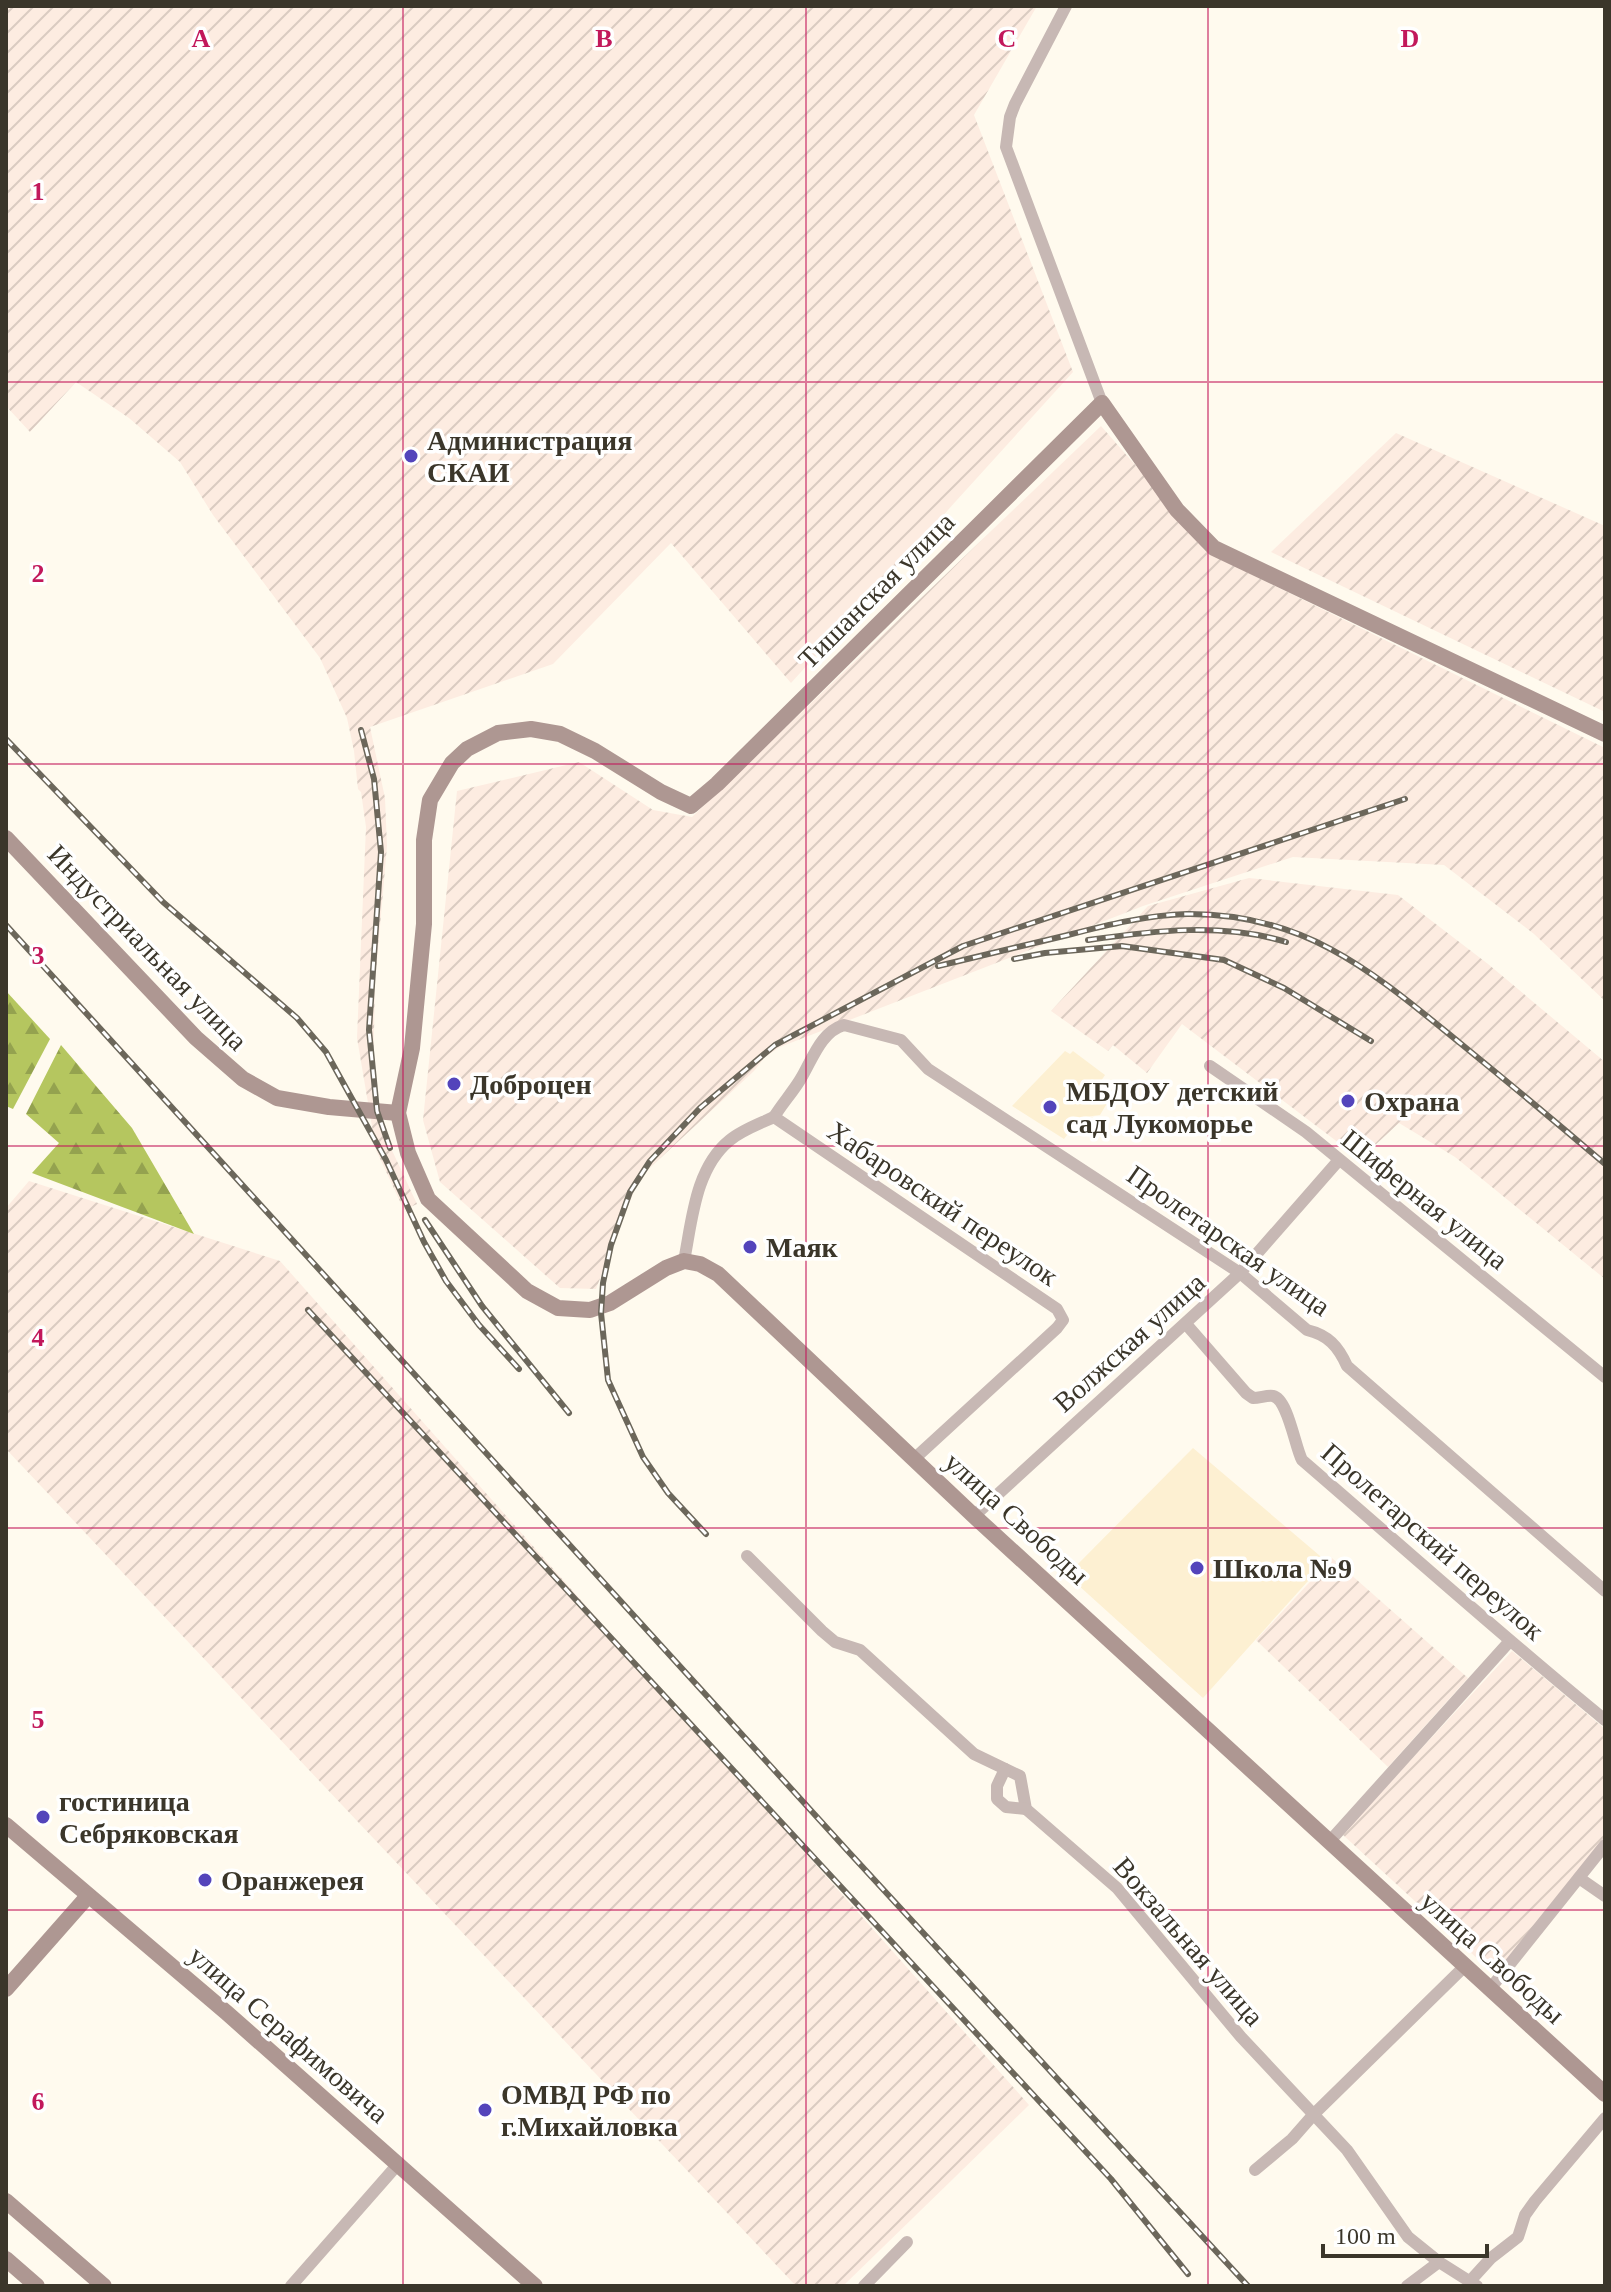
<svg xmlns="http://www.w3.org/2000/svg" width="1611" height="2292" font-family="'Times New Roman',serif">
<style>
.industrial{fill:url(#industrial-furrows)}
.built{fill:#fdf0d2}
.forest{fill:url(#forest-firs)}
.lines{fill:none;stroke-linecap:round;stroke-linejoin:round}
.street{stroke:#c7b8b4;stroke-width:12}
.secondary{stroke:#ae9792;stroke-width:16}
.rail-casing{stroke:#6c675b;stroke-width:6}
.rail{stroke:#fff;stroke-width:3;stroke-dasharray:9;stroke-linecap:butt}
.grid{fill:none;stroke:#c2185b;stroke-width:2;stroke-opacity:0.55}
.poi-dot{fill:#5344bb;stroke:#fff;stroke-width:3}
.labels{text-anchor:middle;stroke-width:7;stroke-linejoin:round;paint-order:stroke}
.poi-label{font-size:28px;font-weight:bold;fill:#3b362a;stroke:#fff;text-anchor:start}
.street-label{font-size:28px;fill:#3b362a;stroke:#fff}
.grid-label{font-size:26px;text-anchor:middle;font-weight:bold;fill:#c2185b;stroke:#fff;stroke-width:7;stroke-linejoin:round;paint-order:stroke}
</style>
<defs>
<pattern id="industrial-furrows" width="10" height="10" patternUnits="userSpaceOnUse" patternTransform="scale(2)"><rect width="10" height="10" fill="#fdece1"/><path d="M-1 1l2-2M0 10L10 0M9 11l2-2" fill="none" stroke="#dacbc1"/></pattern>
<pattern id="forest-firs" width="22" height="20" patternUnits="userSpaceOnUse" patternTransform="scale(2)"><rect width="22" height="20" fill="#b5c65f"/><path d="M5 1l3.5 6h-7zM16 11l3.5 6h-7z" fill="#94a24f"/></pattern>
</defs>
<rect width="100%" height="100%" fill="#fffaee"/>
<g class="industrial">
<path d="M6,6H1037L974,115L1073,372L791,683L671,543L553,664L370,727L385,798L387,846L375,984L373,1080L389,1144L417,1204L404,1210L376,1150L357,1038L366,827L361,792L358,789L354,751L347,718L320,658L213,515L180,462L129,418L76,382L30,432L6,406Z"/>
<path d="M1101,426L1216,557L1605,748V1001L1534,934L1444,865L1293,857L1143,906L780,1047L765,1057L754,1071L639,1178L596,1289L560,1288L440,1182L423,1120L457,791L579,762L653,810L692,817Z"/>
<path d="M1396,433L1605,526V712L1271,552Z"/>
<path d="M1249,878L1398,895L1488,964L1605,1062V1279L1455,1157L1399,1123L1360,1159L1182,1024L1147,1073L1113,1045L1108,1051L1051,1011L1148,906Z"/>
<path d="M29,1181L280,1261L1029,2105L843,2286H796L6,1449V1208Z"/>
<path d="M1332,1558L1468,1678L1388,1767L1256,1640Z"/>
<path d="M1512,1651L1605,1729V1840L1494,1974L1342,1834Z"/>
</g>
<g class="built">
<path d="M1065,1051L1070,1054L1073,1051L1105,1075L1095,1090L1109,1100L1100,1115L1085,1117L1078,1121L1064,1139L1012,1106Z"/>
<path d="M1193,1448L1326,1561L1203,1698L1067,1575Z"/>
</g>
<g class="forest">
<path d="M6,991L50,1039L13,1109L6,1106Z"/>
<path d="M61,1045L132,1128L194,1234L32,1173L59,1143L26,1114Z"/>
</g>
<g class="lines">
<g class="street">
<path d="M1066,6L1015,104L1010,117L1006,147L1102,403"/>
<path d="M1210,1066L1306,1132L1605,1377"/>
<path d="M774,1117C782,1104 792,1093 800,1080C812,1061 820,1032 844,1025L901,1040L928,1069L1240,1273L1307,1330C1328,1335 1338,1346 1347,1366L1605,1591"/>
<path d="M684,1261C692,1221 695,1168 730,1140C742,1130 759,1124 774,1117L1057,1309L1063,1320L1057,1328L914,1459"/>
<path d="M1186,1324L1246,1393L1253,1398C1260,1398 1267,1395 1273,1396C1288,1399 1295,1447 1302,1460C1403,1547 1502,1636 1605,1720"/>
<path d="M974,1516L1240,1273L1339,1160"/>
<path d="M747,1556L822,1631L835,1642L860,1650L974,1754L1020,1776L1026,1809L1117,1888L1241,2037L1347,2150L1408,2237L1439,2262L1477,2286"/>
<path d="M1005,1769L997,1786V1799L1006,1807L1026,1809"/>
<path d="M1329,1842L1509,1642"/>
<path d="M1579,1878L1605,1896"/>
<path d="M1490,1989L1605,1845"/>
<path d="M1255,2170L1292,2139L1314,2114L1465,1966"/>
<path d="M1471,2280L1491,2258L1518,2237L1525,2215L1535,2201L1605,2118"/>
<path d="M291,2286L399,2163"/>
<path d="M864,2286L907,2242"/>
<path d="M1407,2286L1439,2262"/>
</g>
<g class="secondary">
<path d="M1605,734L1214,548L1177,510L1102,403L717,784L691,806L661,792L595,751L560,734L531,729L498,733L467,749L452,763L430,800L424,840V924L412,1048L398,1113L408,1153L428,1199L527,1291L558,1308L590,1310L610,1303L666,1268L684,1261L700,1264L718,1274L974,1516L1605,2094"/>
<path d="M6,838L196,1038L243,1079L277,1098L329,1107L398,1113"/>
<path d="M6,1825L227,2013L535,2286"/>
<path d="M6,1989L88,1896"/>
<path d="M6,2201L104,2286"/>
<path d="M6,2259L37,2286"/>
</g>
<g class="rail-casing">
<g id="rail">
<path d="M361,730L374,779L381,852L369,1030L377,1111L390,1148"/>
<path d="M6,739L163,902L297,1018L326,1052L386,1160L424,1242L446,1281L479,1325L519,1369"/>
<path d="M6,925L846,1849L1248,2286"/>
<path d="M1088,940C1152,931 1222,922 1286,942"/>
<path d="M1014,959L1045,953L1122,946L1224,960L1284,988L1371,1041"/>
<path d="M938,966C981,956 1025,945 1068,935C1107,925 1147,915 1187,914C1306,913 1374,973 1460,1043C1509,1083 1557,1123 1605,1164"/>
<path d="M425,1220L482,1306L569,1413"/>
<path d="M308,1310L1111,2179L1188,2274"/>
<path d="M706,1534L668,1493L643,1457L608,1380L601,1313L603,1283L611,1245L630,1192L650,1161L700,1108L775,1045L963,946L1405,799"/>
</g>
</g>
<use href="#rail" class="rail"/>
</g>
<path class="grid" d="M403,6V2286M806,6V2286M1208,6V2286M6,382H1605M6,764H1605M6,1146H1605M6,1528H1605M6,1910H1605"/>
<g class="poi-dot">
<circle cx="411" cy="456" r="8"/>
<circle cx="454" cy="1084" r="8"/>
<circle cx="1348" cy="1101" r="8"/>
<circle cx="1050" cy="1107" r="8"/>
<circle cx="750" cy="1247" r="8"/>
<circle cx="1197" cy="1568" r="8"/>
<circle cx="43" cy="1817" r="8"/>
<circle cx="205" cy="1880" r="8"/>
<circle cx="485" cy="2110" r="8"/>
</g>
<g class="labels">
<g class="poi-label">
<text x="427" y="450">Администрация<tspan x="427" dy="32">СКАИ</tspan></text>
<text x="470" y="1094">Доброцен</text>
<text x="1066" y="1101">МБДОУ детский<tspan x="1066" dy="32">сад Лукоморье</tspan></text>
<text x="1364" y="1111">Охрана</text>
<text x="766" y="1257">Mаяк</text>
<text x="1213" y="1578">Школа №9</text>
<text x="59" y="1811">гостиница<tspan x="59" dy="32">Себряковская</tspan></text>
<text x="221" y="1890">Оранжерея</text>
<text x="501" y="2104">ОМВД РФ по<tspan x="501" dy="32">г.Михайловка</tspan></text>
</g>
<g class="street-label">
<text transform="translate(876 590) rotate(-45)" y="10">Тишанская улица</text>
<text transform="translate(148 947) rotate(46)" y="10">Индустриальная улица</text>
<text transform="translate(1425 1199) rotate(39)" y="10">Шиферная улица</text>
<text transform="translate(943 1203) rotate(34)" y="10">Хабаровский переулок</text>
<text transform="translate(1229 1240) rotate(35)" y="10">Пролетарская улица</text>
<text transform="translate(1129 1342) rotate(-42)" y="10">Волжская улица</text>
<text transform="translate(1017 1518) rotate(42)" y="10">улица Свободы</text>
<text transform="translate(1433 1541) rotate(41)" y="10">Пролетарский переулок</text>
<text transform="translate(1189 1941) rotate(49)" y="10">Вокзальная улица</text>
<text transform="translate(1493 1957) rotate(42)" y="10">улица Свободы</text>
<text transform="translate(289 2034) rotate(41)" y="10">улица Серафимовича</text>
</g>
</g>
<g class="grid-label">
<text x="201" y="47">A</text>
<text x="604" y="47">B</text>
<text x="1007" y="47">C</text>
<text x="1410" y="47">D</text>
<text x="38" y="200">1</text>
<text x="38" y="582">2</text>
<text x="38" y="964">3</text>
<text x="38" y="1346">4</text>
<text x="38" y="1728">5</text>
<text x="38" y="2110">6</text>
</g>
<rect width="1611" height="2292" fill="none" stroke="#3b362a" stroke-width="16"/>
<path d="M1323 2244v12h164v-12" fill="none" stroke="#3b362a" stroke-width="4"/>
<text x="1335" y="2244" font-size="24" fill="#3b362a" stroke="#ffffff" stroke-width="6" paint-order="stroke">100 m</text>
</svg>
